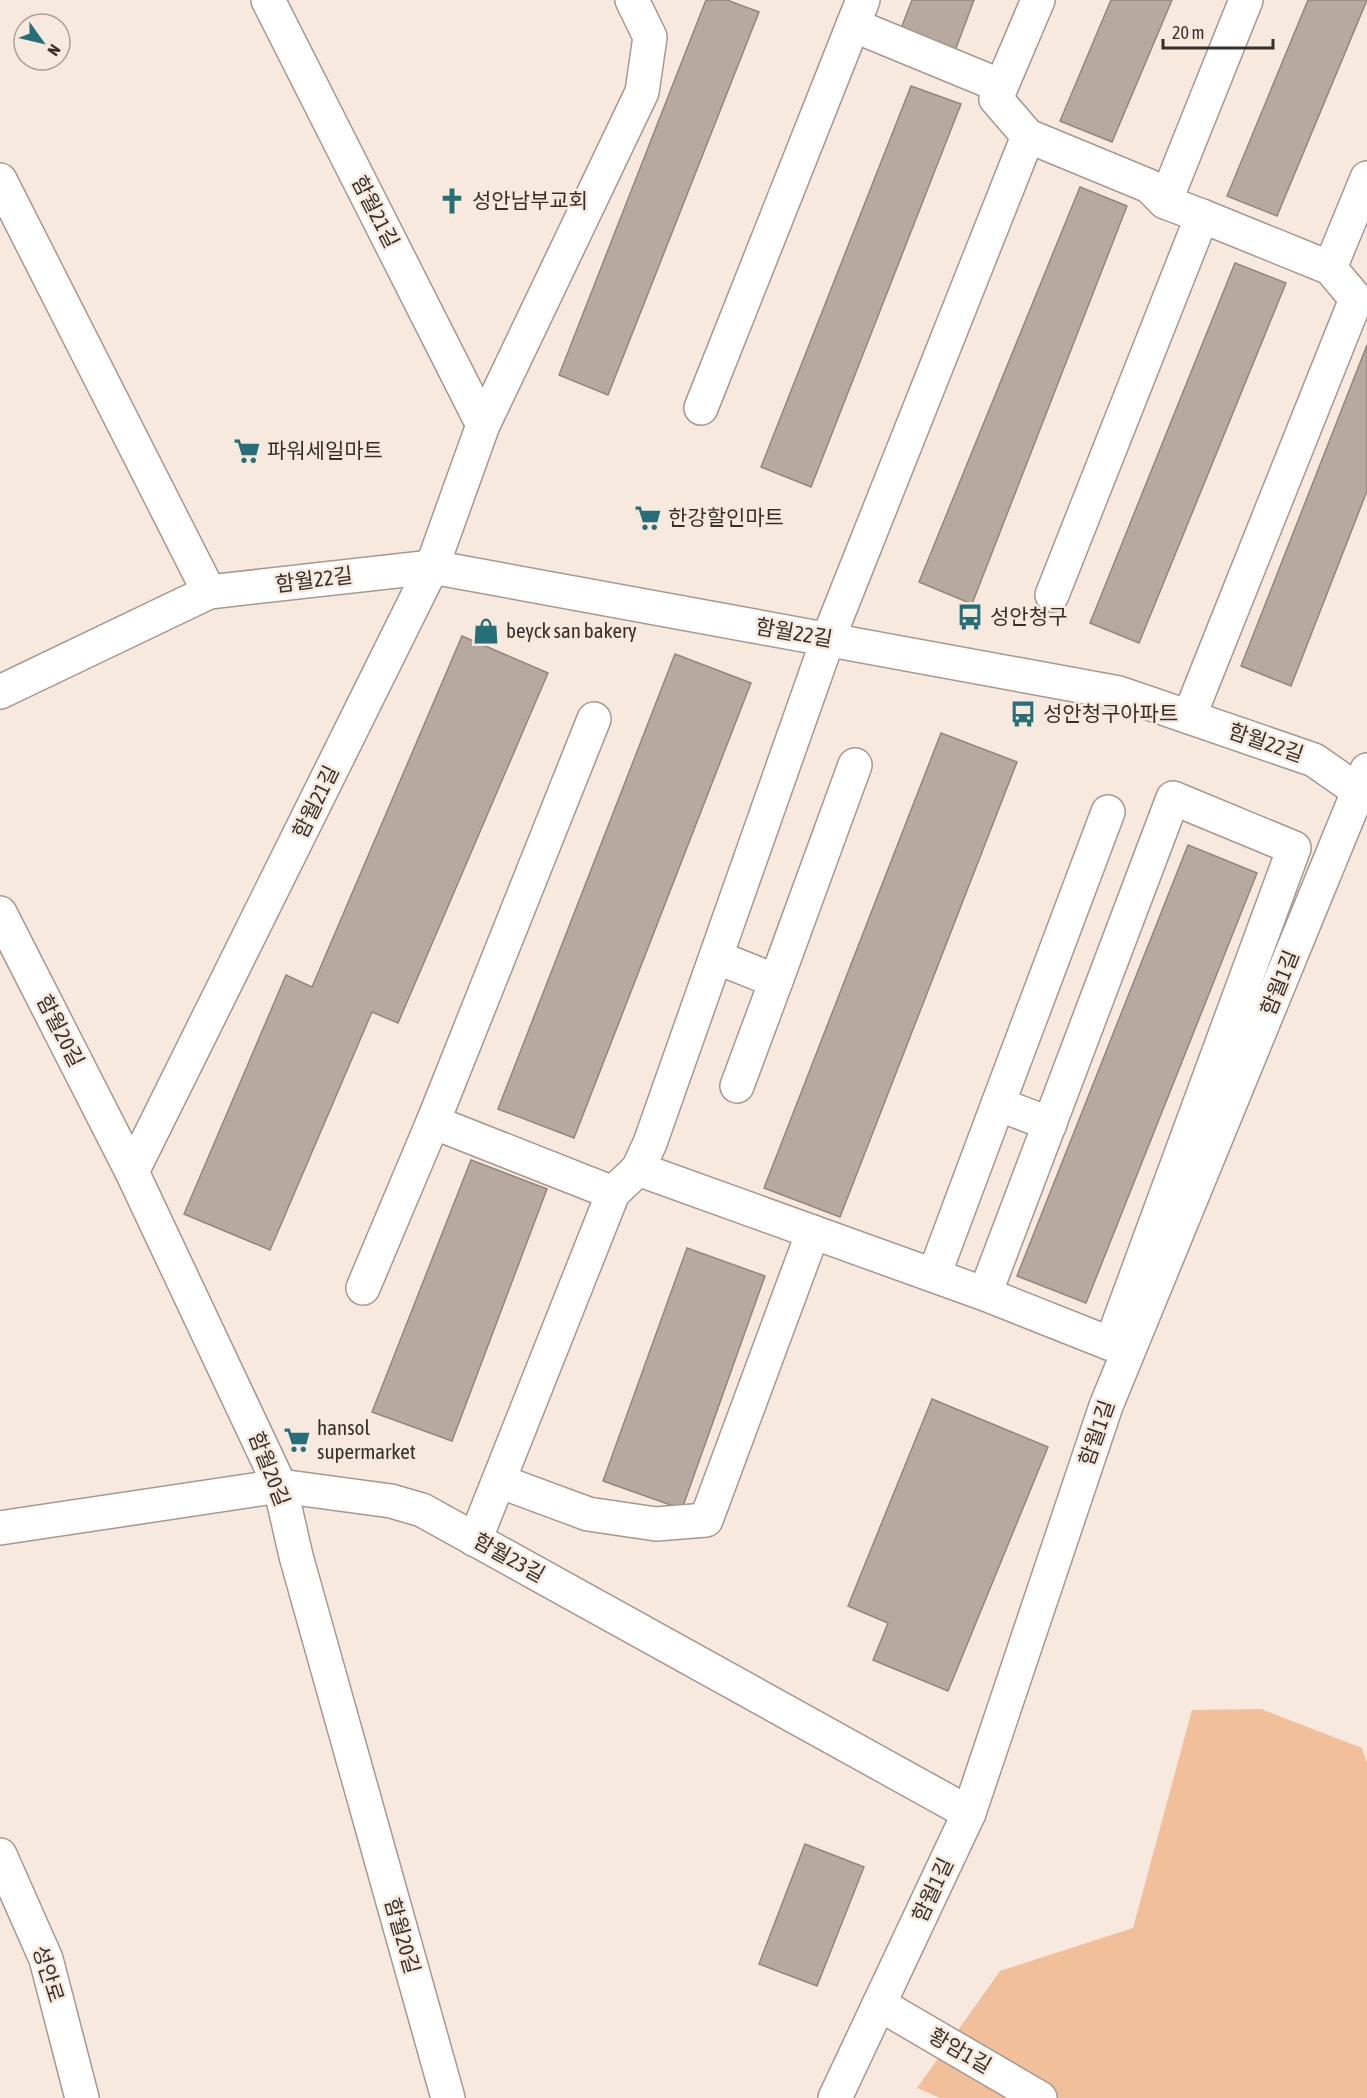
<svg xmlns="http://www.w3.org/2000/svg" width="1367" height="2098" font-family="'Asap Condensed','Noto Sans KR',sans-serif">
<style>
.green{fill:#f1bf9a}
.building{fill:#b7a99f;stroke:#93867c;stroke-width:1.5}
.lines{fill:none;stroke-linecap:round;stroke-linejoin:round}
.minor-casing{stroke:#a6988e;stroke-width:36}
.minor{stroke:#fff;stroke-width:33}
.labels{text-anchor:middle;stroke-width:5;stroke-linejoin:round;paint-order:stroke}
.poi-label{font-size:21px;fill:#35302c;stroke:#f8e9df;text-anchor:start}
.street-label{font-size:21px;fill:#35302c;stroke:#f8e9df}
</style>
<rect width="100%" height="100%" fill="#f8e9df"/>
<path class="green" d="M1261,1709L1362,1748L1367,1763V2098H940L917,2088L1000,1971L1133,1928L1192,1710Z"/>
<g class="building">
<path d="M706,0H727L759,12L608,395L559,375Z"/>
<path d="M912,0H974L955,51L900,31Z"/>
<path d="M1111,0H1172L1112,142L1060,121Z"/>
<path d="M1308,0H1367L1277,216L1227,196Z"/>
<path d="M911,86L961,104L811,487L761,467Z"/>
<path d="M1080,187L1127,206L972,604L919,582Z"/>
<path d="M1235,263L1286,283L1139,643L1090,623Z"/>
<path d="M1367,345V491L1291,686L1241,666Z"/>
<path d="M462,636L548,673L398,1023L372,1012L270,1250L184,1214L286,975L312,987Z"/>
<path d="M675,654L751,683L574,1138L498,1109Z"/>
<path d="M941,733L1017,762L840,1217L764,1188Z"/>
<path d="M1188,845L1257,873L1086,1303L1017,1276Z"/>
<path d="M471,1160L547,1189L452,1441L372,1412Z"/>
<path d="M687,1248L765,1276L682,1509L603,1481Z"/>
<path d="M932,1399L1048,1447L948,1691L873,1660L888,1623L848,1606Z"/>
<path d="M805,1844L864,1867L817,1986L759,1964Z"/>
</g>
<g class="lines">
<g class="minor-casing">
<g id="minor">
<path d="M268,0L483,425"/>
<path d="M853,25L863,0"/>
<path d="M1028,136L996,99L1038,0"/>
<path d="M0,180L209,592"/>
<path d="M1165,202L1246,0"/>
<path d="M1330,268L1367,178"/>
<path d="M701,408L853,25L1001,86"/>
<path d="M1052,595L1202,216L1330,268L1356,299L1189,717"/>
<path d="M0,692L209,592L432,567L1119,693L1314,760L1367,797"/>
<path d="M0,913L132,1172L280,1486L296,1556L448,2098"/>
<path d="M716,957L776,981L855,765"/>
<path d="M737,1086L776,981"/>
<path d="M433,1122L594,719"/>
<path d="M1050,1124L998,1104L1108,812"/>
<path d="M638,1169L985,1294L1111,1344L1294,848L1173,798L985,1294"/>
<path d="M132,1172L432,567L483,425L642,92L650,37L632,0"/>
<path d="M934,1275L998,1104"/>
<path d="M363,1288L433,1122L613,1193"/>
<path d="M499,1481L588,1514L656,1524L706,1520L813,1232"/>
<path d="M0,1528L280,1486L391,1501L422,1510L969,1813"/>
<path d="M475,1540L613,1193L638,1169L650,1143L828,639L1028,136L1149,186L1165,202L1202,216"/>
<path d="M0,1855L46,1959L82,2098"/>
<path d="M879,2004L1040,2098"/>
<path d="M835,2098L969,1813L1106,1406L1367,770"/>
</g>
</g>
<use href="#minor" class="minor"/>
</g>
<defs>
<g id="church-bare" transform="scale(2.07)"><path d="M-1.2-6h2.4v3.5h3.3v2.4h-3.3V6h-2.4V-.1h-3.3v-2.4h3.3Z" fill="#266f79" stroke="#f8e9df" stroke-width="2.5" paint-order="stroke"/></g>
<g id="supermarket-bare" transform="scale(2.07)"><path d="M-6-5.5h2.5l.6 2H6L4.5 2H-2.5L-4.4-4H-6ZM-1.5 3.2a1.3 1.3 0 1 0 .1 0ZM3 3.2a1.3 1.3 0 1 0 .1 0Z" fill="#266f79" stroke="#f8e9df" stroke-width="2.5" paint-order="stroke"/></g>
<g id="bus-bare" transform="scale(2.07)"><path d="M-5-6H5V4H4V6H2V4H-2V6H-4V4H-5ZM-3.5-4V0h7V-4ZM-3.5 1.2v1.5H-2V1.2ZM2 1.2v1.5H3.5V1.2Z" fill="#266f79" stroke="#f8e9df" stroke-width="2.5" paint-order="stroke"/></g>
<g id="shop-bare" transform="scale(2.07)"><path d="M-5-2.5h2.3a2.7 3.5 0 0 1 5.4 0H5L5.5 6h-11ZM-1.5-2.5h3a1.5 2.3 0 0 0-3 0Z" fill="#266f79" stroke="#f8e9df" stroke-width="2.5" paint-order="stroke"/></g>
</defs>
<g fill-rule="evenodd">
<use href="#church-bare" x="452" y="201"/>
<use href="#supermarket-bare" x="247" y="451"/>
<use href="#supermarket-bare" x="648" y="518"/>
<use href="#bus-bare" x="970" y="617"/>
<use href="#shop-bare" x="486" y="631"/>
<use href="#bus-bare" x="1023" y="714"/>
<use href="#supermarket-bare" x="297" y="1440"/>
</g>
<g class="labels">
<g class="poi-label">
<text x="472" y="208">성안남부교회</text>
<text x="267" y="458">파워세일마트</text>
<text x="668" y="525">한강할인마트</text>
<text x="990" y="624">성안청구</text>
<text x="506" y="638">beyck san bakery</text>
<text x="1043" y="721">성안청구아파트</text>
<text x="317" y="1435">hansol<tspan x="317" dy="24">supermarket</tspan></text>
</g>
<g class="street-label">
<text transform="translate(375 212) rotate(63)" y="7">함월21길</text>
<text transform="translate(314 580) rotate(-7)" y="7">함월22길</text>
<text transform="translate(794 633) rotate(10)" y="7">함월22길</text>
<text transform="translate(1266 743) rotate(19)" y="7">함월22길</text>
<text transform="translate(316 802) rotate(-64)" y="7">함월21길</text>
<text transform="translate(1280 983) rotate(-68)" y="7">함월1길</text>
<text transform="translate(60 1031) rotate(63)" y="7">함월20길</text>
<text transform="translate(1097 1433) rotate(-71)" y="7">함월1길</text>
<text transform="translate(269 1469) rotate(69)" y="7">함월20길</text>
<text transform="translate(509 1558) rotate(29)" y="7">함월23길</text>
<text transform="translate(933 1890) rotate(-65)" y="7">함월1길</text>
<text transform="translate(402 1936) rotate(74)" y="7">함월20길</text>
<text transform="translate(48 1974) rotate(72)" y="7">성안로</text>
<text transform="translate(960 2051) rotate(30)" y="7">황암1길</text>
</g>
</g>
<g transform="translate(42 42) rotate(124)"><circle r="28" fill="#f8e9df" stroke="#aa9f97" stroke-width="1.5"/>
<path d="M0-4.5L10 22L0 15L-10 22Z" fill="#266f79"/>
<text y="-9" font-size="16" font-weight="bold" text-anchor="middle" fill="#35302c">N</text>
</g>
<path d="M1163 39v9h110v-9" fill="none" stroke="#35302c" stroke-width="3"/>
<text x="1172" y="39" font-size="18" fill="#35302c" stroke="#f8e9df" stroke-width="4.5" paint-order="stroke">20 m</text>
</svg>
